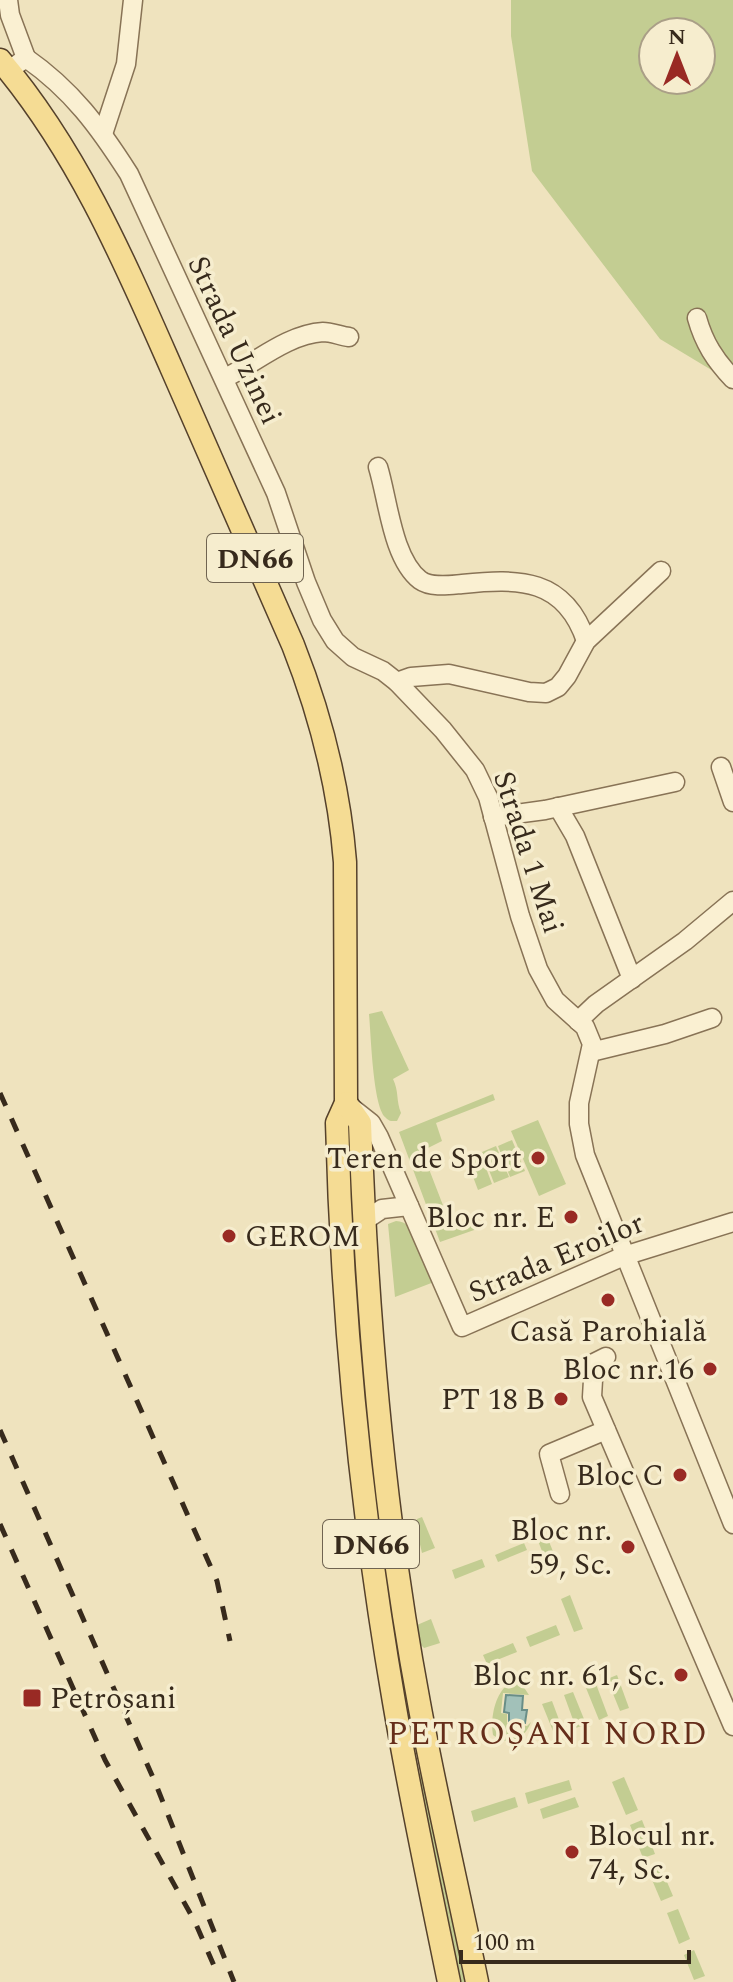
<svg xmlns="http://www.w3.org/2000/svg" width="733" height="1982" font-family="Spectral,serif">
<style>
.green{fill:#c3cd92;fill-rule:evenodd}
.water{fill:#a2c1b9;stroke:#698e87;stroke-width:2}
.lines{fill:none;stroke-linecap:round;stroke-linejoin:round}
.minor-casing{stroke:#887356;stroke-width:21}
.major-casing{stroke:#55412b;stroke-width:25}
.minor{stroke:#faf0d2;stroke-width:18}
.major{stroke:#f5dc94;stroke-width:22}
.rail{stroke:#372a1c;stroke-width:5;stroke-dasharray:14 14;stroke-linecap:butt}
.poi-dot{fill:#992a24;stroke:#f6edce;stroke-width:3}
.labels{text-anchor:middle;stroke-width:7;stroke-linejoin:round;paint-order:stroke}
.shield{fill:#f6edce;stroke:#706451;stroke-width:2}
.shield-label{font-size:28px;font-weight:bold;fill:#372a1c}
.street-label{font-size:30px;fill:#372a1c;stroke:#f6edce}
.poi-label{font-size:30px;fill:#372a1c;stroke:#f6edce;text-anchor:end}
.neighbourhood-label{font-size:32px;letter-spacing:2px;fill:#652d1a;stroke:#f6edce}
</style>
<rect width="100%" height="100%" fill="#efe3be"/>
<g class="green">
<path d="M511,0H733V383L660,339L532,171L511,36ZM653,32H701V80H653Z"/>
<path d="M382,1011L409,1070L393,1079C399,1091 396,1101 401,1113L397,1121C391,1121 390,1122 385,1117C373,1105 371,1035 369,1014Z"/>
<path d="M493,1094L495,1100L436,1123L442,1141L422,1151L451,1226L474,1219L477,1229L440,1242L399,1132Z"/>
<path d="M538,1120L566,1184L539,1196L511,1131Z"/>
<path d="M351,1128L405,1674L398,1675L369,1466L344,1129Z"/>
<path d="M512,1140L525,1171L510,1177L498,1146Z"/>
<path d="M496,1146L509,1177L494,1183L482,1152Z"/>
<path d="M480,1152L492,1184L478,1190L466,1158Z"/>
<path d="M396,1221C420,1222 426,1261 434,1282L395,1297L388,1224Z"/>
<path d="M422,1517L435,1548L422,1553L415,1523L417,1519Z"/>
<path d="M546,1534L558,1564L548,1567L537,1538Z"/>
<path d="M524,1543L527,1550L498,1562L495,1555Z"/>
<path d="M482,1559L485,1567L455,1579L452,1570Z"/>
<path d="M570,1595L583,1629L574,1632L561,1599Z"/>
<path d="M431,1619L440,1643L424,1648L419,1643L417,1625Z"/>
<path d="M556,1625L560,1635L530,1647L526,1637Z"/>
<path d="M513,1643L517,1652L487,1664L483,1655Z"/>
<path d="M617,1675L629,1708L620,1711L607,1679Z"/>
<path d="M510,1683H521L529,1695L503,1693L501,1713L507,1714V1723L527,1726L531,1722C525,1739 508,1748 493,1735C490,1719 495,1692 510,1683Z"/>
<path d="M596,1684L608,1716L599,1720L586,1688Z"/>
<path d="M573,1692L586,1724L576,1728L564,1695Z"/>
<path d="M552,1701L564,1733L555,1736L542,1704Z"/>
<path d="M418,1772L423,1776L466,1982H458L416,1778Z"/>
<path d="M624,1777L638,1810L626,1815L612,1782Z"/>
<path d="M569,1780L572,1790L528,1804L525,1793Z"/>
<path d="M515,1797L518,1807L474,1822L471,1811Z"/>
<path d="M575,1797L579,1807L543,1819L540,1809Z"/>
<path d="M642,1820L655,1854L643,1858L630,1825Z"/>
<path d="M659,1863L673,1896L661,1901L647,1868Z"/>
<path d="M678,1909L690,1939L679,1944L667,1913Z"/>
<path d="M694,1950L705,1976L694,1980L684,1955Z"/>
</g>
<path class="water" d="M506,1695L523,1696L522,1710H527L525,1723L509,1722V1713L504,1712Z"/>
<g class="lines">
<g class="minor-casing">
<g id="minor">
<path d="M8,0L10,15L26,58"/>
<path d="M9,70L26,58C72,90 99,127 129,174L276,493L306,582L322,620L335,641L353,657L383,671L397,682L443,730L475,770L488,797L520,916L538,969L555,1000L585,1027L592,1044L579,1103V1124L585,1155L733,1524"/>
<path d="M103,134L126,64L133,0"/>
<path d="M697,318C704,343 715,360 733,379"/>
<path d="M225,378C255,363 288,334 323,332C331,332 341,336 349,337"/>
<path d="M378,467C388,499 392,558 420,580C431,588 450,585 462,584C519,578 565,578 586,641"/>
<path d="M397,682L411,677L449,674L529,692L546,693L558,687L567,676L586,641L661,571"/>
<path d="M721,767L733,802"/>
<path d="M558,807L575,836L632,979"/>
<path d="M493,817L545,810L675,782"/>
<path d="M578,1021L596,1004L685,941L733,901"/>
<path d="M591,1052L665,1034L712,1018"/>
<path d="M352,1108L371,1123L379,1137L462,1327L624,1256L733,1222"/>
<path d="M364,1221L382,1209L409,1206"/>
<path d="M606,1357L594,1363L592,1397L733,1726"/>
<path d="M560,1494L549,1454L606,1430"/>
</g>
</g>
<g class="major-casing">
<g id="major">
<path d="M0,60C77,151 123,258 171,367C211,459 252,552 293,645C321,716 339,786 345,862L346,1103L337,1123C342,1317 361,1511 394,1702C410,1796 430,1889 449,1982"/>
<path d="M346,1103L360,1123C367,1317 383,1512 419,1703C436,1796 458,1889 477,1982"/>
</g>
</g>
<use href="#minor" class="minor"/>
<use href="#major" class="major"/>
<g class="rail">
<path d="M0,1093L217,1581L230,1641"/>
<path d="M0,1430L155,1782L234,1982"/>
<path d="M0,1524L105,1760L195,1922L218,1975"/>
</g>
</g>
<g class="poi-dot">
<circle cx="538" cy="1158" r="8"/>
<circle cx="571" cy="1217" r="8"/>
<circle cx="229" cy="1236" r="8"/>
<circle cx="608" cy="1300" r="8"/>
<circle cx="710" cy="1369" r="8"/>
<circle cx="561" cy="1399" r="8"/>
<circle cx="680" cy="1475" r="8"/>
<circle cx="628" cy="1547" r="8"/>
<circle cx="681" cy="1675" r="8"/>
<rect x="22" y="1688" width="20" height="20" rx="4"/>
<circle cx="572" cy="1852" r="8"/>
</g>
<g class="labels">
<g class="shield">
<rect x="207" y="534" width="96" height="48" rx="6"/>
<rect x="323" y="1520" width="96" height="48" rx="6"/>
</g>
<g class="shield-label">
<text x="255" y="568">DN66</text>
<text x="371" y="1554">DN66</text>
</g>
<g class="street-label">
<text transform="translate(235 340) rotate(65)" y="10">Strada Uzinei</text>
<text transform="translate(529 852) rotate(72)" y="10">Strada 1 Mai</text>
<text transform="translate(556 1257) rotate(-23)" y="10">Strada Eroilor</text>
</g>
<g class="poi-label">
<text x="522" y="1168">Teren de Sport</text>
<text x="555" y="1227">Bloc nr. E</text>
<text x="245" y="1246" text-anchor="start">GEROM</text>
<text x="608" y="1341" text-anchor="middle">Casă Parohială</text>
<text x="694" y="1379">Bloc nr.16</text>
<text x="545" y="1409">PT 18 B</text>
<text x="664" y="1485">Bloc C</text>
<text x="612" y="1540">Bloc nr.<tspan x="612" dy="34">59, Sc.</tspan></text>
<text x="665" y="1685">Bloc nr. 61, Sc.</text>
<text x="50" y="1708" text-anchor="start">Petroșani</text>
<text x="588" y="1845" text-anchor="start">Blocul nr.<tspan x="588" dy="34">74, Sc.</tspan></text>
</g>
<g class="neighbourhood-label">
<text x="548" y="1744">PETROȘANI NORD</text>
</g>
</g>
<g transform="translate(677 56)"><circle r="38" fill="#f6edce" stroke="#aa9f87" stroke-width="2"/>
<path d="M0-6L14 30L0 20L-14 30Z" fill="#992a24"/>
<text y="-12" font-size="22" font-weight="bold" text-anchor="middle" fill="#372a1c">N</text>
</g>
<path d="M461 1950v12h228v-12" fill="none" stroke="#372a1c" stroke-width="4"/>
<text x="473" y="1950" font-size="24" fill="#372a1c" stroke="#f6edce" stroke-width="6" paint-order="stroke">100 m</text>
</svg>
